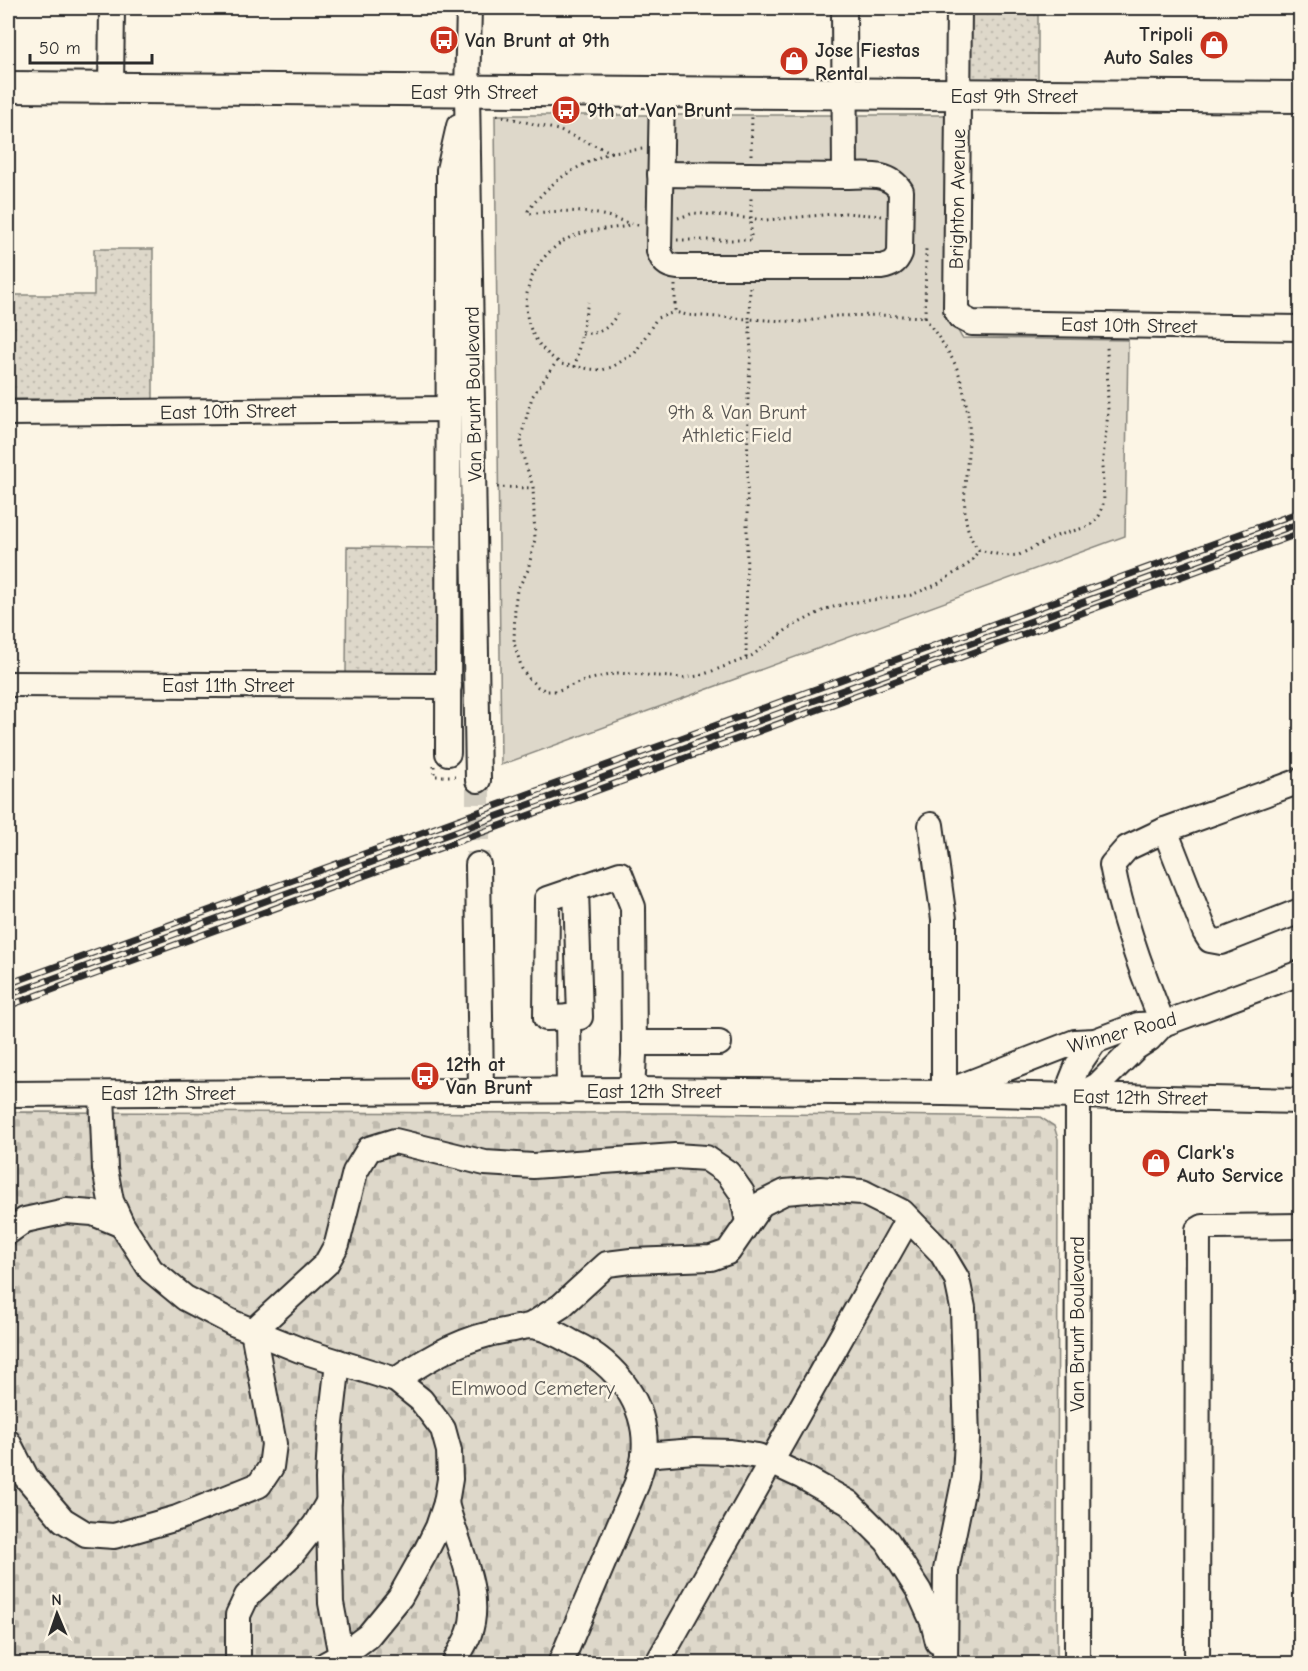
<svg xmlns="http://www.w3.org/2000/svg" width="1308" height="1671" font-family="'Comic Neue',sans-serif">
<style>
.grass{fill:url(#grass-dots);stroke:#84827a;stroke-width:1.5}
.cemetery{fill:url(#cemetery-stones);stroke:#84827a;stroke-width:1.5}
.green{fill:#ded8ca;stroke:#84827a;stroke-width:1.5}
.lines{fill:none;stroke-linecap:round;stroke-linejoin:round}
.minor-tunnel{stroke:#d2cdc0;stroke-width:24;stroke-dasharray:24 12;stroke-linecap:butt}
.minor-casing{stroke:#2b2b2b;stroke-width:28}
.major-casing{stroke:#2b2b2b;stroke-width:34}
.path{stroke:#2b2b2b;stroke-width:3;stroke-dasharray:1.5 4.5;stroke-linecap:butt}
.minor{stroke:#fcf5e5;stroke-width:24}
.major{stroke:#fcf5e5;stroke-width:30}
.rail-casing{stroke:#2b2b2b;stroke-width:7}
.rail{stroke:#fcf5e5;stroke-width:4.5;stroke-dasharray:14;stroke-linecap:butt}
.labels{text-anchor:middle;stroke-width:5;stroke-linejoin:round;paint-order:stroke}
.poi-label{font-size:20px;font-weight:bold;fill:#2b2b2b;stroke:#fcf5e5;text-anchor:start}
.street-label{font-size:20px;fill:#2b2b2b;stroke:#fcf5e5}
.park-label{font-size:20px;fill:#585653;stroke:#fcf5e5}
</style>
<defs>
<pattern id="grass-dots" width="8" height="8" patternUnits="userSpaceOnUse" patternTransform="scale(1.5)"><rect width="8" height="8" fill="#ded8ca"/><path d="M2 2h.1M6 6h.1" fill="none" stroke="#bfbaae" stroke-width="1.8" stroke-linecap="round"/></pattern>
<pattern id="cemetery-stones" width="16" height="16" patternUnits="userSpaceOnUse" patternTransform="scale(1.5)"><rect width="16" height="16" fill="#ded8ca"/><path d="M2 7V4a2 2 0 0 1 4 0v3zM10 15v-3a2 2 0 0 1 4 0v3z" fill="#bfbaae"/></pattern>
</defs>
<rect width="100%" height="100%" fill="#fcf5e5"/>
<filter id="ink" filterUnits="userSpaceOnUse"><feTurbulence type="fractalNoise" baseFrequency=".0167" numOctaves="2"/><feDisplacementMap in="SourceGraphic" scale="12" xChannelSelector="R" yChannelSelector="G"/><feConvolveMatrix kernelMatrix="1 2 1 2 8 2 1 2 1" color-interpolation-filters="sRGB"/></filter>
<g filter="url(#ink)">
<g class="grass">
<path d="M966,8H1038V80H976L970,78Z"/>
<path d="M94,249H153V399H8V295H94Z"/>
<path d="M347,547L440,548L437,672L432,675H346Z"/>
</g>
<path class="cemetery" d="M8,1112L681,1113L1040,1117L1054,1126L1058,1139L1057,1663L8,1664Z"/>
<path class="green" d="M495,115H948L944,305L962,338L1128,340L1125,536L501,765Z"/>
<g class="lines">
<path class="minor-tunnel" d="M478,780V865"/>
<g class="minor-casing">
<g id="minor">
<path d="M469,8L467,92L478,780"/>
<path d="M959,8L956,309L960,317L972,323L1300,328"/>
<path d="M111,88L112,8"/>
<path d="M662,93L659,251C663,261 666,266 678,267H881C891,265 896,263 900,253L901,191C889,171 865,176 845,176L844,8"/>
<path d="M660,174L845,176"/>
<path d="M8,413L449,409"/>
<path d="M8,684L449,686"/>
<path d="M448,753L449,170L459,126"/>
<path d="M931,825L944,919V1093L1075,1042L1095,1041L1138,1025L1163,1024L1300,973"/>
<path d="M1165,830L1205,932L1210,940L1221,942L1300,911"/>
<path d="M478,865L481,1091"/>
<path d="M576,889L580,1017L546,1018L547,899L620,874L633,907L634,1055L632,1090"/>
<path d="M568,1017L569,1091"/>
<path d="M1163,1024C1142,973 1122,919 1112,865L1127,848L1165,830L1300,781"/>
<path d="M634,1043H719"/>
<path d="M8,1094L632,1090L944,1093L1300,1101"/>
<path d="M102,1094L105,1169L111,1201L122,1225L151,1270L185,1298L233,1323L300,1350L396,1380L421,1400L443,1429L449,1451L450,1479L446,1503L438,1527L426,1551L400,1597L368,1636L341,1656L326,1664"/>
<path d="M1078,1096L1098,1085L1135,1048L1149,1039L1163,1024"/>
<path d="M8,1232L25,1220L66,1211L93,1213L122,1225"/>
<path d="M530,1326L561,1306L607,1264L631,1261L711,1258L728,1252L761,1204L785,1192L819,1189L862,1192L902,1212L941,1252L957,1279L963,1308L967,1439L965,1477L946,1570L945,1664"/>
<path d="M338,1362L331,1423L328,1479L331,1603L341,1656"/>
<path d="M396,1380C431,1356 465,1337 508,1330C515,1329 524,1326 531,1326C545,1327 561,1336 573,1343C616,1363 650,1406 644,1456C643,1465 639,1474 637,1483L560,1664"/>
<path d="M8,1442L26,1477L63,1520L86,1534L114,1536L177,1518L259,1485L271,1467L274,1444L253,1331L326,1264L337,1244L355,1172L369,1149L395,1141L485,1163L533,1166L675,1156L706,1158L728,1173L742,1193L748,1222"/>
<path d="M644,1455L694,1451L731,1452L758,1456L803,1477L849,1503L887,1541L919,1591L933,1622L938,1642"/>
<path d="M446,1503C456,1544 484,1593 469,1634C465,1644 458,1654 454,1664"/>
<path d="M238,1664V1615L247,1596L292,1554L315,1525L329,1501"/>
<path d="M657,1664L901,1231L910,1221"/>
<path d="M1077,1664L1078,1096L1071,1082L1077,1067L1095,1041"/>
<path d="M1197,1664L1198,1230L1203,1227H1213L1300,1226"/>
</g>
</g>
<g class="major-casing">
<path id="major" d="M8,87L1300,97"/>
</g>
<g class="path">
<path d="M497,115L558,130L611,152L643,149"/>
<path d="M611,152C576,167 551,179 528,211L529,214C555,210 582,210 607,216C619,219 627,224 639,225"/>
<path d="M751,155L752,115"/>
<path d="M678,218L694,213L766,220L845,213L883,216"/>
<path d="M628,225L623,227C604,229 585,230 569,238C520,263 509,328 557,361L532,397L521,437L522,453L533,487L535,539L528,570L517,590L515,605L514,643L522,669L528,678L538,687L547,691H556L587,680L618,673L684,678L699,676L750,657L789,628L826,609L848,603L911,595L936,585L970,563L979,550"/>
<path d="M677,240H751V195"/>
<path d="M675,285V312L687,315L749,319L750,287"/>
<path d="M925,317C935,333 947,348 955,364C962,379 965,398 968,414C975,453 950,517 979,550L1005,556L1019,555L1056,536L1090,526L1099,516L1104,501L1102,467L1108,413L1107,344"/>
<path d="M582,333C601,335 611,327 619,310"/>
<path d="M557,361L561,364L590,369L602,370L612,367L635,353L657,318L675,312"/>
<path d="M575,367L588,302"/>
<path d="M497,487L533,488"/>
<path d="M746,658L748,395L751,352L749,319L802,322L835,316L880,315L925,317L926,248"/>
<path d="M434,766V776H455"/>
</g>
<use href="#minor" class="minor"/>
<use href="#major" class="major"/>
<g class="rail-casing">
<g id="rail">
<path d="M8,984L1300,512"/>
<path d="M8,995L1300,523"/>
<path d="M8,1006L1300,533"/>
</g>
</g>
<use href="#rail" class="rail"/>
</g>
</g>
<defs>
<g id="bus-disc" transform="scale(1.5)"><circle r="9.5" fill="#c8321e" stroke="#fcf5e5"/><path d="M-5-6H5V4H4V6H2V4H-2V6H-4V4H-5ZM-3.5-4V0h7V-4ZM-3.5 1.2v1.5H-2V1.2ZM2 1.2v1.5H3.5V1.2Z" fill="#fff"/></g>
<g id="shop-disc" transform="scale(1.5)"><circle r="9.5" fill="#c8321e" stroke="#fcf5e5"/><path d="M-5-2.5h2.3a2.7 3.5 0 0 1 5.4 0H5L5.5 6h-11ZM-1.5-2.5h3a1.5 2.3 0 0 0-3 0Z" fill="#fff"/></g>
</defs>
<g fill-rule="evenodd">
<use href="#bus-disc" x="444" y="40"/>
<use href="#shop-disc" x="1214" y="45"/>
<use href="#shop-disc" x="794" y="61"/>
<use href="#bus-disc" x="566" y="110"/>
<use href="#bus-disc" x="425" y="1076"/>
<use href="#shop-disc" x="1156" y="1163"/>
</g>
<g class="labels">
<g class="poi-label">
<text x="1193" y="41" text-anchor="end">Tripoli<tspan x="1193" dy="23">Auto Sales</tspan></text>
<text x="465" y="47">Van Brunt at 9th</text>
<text x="815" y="57">Jose Fiestas<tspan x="815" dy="23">Rental</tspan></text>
<text x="587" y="117">9th at Van Brunt</text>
<text x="446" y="1071">12th at<tspan x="446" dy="23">Van Brunt</tspan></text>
<text x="1177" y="1159">Clark's<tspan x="1177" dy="23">Auto Service</tspan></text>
</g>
<g class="street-label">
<text x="474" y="99">East 9th Street</text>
<text x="1014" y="103">East 9th Street</text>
<text transform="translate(957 199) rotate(-89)" y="7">Brighton Avenue</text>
<text transform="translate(1129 325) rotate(1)" y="7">East 10th Street</text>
<text transform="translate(473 394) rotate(-91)" y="7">Van Brunt Boulevard</text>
<text transform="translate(228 411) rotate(-1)" y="7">East 10th Street</text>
<text x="228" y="692">East 11th Street</text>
<text transform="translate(1122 1032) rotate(-15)" y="7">Winner Road</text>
<text x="654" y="1098">East 12th Street</text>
<text x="168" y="1100">East 12th Street</text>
<text transform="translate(1140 1097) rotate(1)" y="7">East 12th Street</text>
<text transform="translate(1077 1324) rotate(-90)" y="7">Van Brunt Boulevard</text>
</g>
<g class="park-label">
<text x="737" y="419">9th &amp; Van Brunt<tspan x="737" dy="23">Athletic Field</tspan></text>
<text x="533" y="1395">Elmwood Cemetery</text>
</g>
</g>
<rect width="1308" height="1671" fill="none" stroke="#fcf5e5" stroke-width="30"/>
<rect x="15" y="15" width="1278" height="1641" fill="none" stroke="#2b2b2b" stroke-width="2" filter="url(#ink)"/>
<g transform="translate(57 1614) rotate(358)" stroke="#fcf5e5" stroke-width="4.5" paint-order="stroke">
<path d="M0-4.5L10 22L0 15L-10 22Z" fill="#2b2b2b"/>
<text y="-9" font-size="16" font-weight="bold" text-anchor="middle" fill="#2b2b2b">N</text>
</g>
<path d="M30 54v9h122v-9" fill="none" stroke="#2b2b2b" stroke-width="3"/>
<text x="39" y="54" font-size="18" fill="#2b2b2b" stroke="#fcf5e5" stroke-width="4.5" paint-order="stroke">50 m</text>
</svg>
